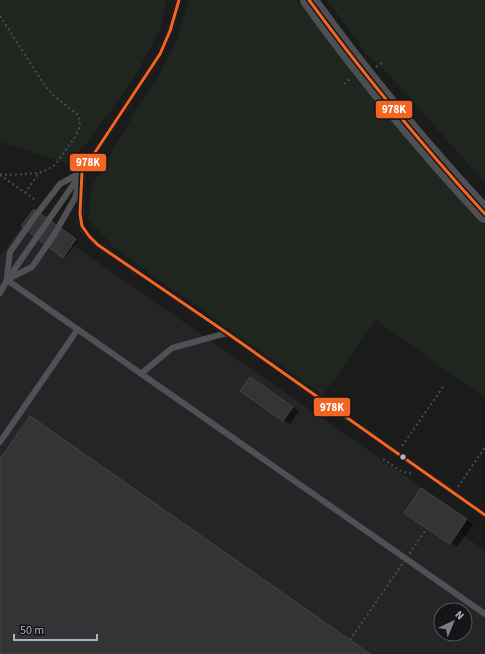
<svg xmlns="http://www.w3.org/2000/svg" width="485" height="654" font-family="'Source Sans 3',sans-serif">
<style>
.built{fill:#252528;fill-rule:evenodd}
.green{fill:#1f2620}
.shadow{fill:#0007}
.building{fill:#343436;stroke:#444548}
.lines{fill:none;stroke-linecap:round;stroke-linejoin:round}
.path{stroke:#4b4c4f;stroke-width:2;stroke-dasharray:2 3;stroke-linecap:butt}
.lane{stroke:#4f5155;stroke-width:6}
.secondary{stroke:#4e4f53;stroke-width:18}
.path-bridge{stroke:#4b4c4f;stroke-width:2;stroke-dasharray:2 3;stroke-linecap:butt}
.bus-1-casing{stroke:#151518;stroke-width:6}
.bus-1{stroke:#f26522;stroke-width:3}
.bus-dot{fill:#adb2bc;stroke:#151518;stroke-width:1.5}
.line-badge{stroke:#151518;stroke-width:1.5}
.badge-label{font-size:11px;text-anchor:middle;font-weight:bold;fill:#fff}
</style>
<rect width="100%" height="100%" fill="#1b1b1c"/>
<path class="built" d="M34,209L76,239L73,245L467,519L459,532L485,551V654H0V257ZM441,610H465V634H441Z"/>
<g class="green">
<path d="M0,0H166L161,28L133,80L85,145L66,163L0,142Z"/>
<path d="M189,0H298L362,85L472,213L485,226V398L376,320L323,395L114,248L88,218L91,188L134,114L155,83L177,40Z"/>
<path d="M327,0H485V183L388,73L367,55Z"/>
</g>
<g class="shadow">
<path d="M34,210L78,241L65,258L64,257Z"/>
<path d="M256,382L299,411L290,424L284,420Z"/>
<path d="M428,493L473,524L457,547L406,512Z"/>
</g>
<g class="building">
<path d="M34,209L76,239L63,258L21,226Z"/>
<path d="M250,377L293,407L283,421L240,391Z"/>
<path d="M30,416L370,654H0V459Z"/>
<path d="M421,488L467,519L450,544L404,513Z"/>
</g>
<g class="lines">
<g class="path">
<path d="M0,16L45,86L54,96L78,115L80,122L79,128L75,137L55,165L47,170L39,173L9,175L0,174"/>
<path d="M376,67L384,61"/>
<path d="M344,84L351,78"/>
<path d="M0,175L37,201"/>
<path d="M25,193L39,173"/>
<path d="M402,446L443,387"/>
<path d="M383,459L401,471L412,474"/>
<path d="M458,487L485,447"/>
</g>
<g class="lane">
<path d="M82,172C82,185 78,216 82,226C85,234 93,240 98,245L227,333L485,515"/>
<path d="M7,277L10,252L33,219L60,184L80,173"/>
<path d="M8,279L32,267L54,235L75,198L79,182"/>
<path d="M7,280L485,614"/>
<path d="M0,293L7,280L82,172L160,54L170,31L179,0"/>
<path d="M142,373L172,348L227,333"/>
<path d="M0,442L78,329"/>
</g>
<path class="secondary" d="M309,0C363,75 422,146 485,214"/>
<path class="path-bridge" d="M350,640L427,528"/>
<g class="bus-1-casing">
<g id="bus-1">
<path d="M179,0L170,31L160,54L82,172L80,214L82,226L89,236L98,245L227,333L485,515"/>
<path d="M309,0C364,75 423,146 485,214"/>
</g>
</g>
<use href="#bus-1" class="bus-1"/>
</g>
<circle class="bus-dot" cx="403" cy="457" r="3.5"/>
<g class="line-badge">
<rect x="375" y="100" width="38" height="19" rx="4" fill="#f26522"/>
<rect x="69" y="153" width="38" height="19" rx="4" fill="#f26522"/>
<rect x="313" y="397" width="38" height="20" rx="4" fill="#f26522"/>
</g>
<g class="badge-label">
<text x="394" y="113">978K</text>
<text x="88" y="166">978K</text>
<text x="332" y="411">978K</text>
</g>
<g transform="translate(453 622) rotate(44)"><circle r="19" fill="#151518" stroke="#52545a"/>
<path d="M0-3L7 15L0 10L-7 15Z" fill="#7a7d84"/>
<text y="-6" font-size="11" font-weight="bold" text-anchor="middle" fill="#adb2bc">N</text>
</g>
<path d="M14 634v6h83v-6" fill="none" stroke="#adb2bc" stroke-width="2"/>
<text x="20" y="634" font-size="12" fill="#adb2bc" stroke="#151518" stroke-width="3" paint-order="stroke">50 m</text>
</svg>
